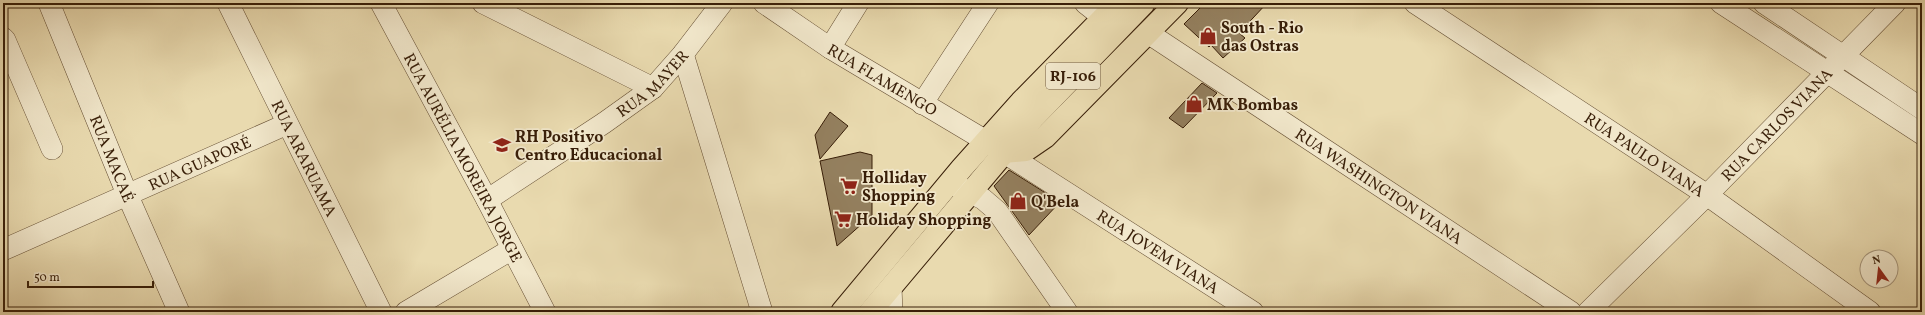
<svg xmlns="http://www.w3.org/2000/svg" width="1925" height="315" font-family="Vollkorn,serif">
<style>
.building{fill:#94805f;stroke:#381e08}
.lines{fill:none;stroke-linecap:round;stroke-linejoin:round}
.minor-casing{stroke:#644d32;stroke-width:22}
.major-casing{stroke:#381e08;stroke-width:24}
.highway-casing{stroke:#381e08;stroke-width:24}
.minor{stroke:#f1e7cb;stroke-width:21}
.major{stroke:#e9daaf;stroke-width:22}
.highway{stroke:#e9daaf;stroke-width:22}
.labels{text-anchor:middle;stroke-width:3.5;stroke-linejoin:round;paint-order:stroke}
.shield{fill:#f1e7cb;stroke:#705a42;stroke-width:1}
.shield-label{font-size:15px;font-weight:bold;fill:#381e08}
.poi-label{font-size:16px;font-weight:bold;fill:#381e08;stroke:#f1e7cb;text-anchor:start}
.street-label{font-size:16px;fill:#381e08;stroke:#f1e7cb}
</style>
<rect width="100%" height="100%" fill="#e9daaf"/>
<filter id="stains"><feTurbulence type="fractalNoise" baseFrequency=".005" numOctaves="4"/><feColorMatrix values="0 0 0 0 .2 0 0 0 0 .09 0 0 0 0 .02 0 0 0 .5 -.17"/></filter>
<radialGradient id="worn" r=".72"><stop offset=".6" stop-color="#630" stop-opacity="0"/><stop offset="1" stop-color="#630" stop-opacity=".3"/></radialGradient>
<g class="building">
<path d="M1205,3H1267L1239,33L1245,38L1223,58L1211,45L1209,47L1184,24Z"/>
<path d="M1202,83L1217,93L1183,128L1169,118Z"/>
<path d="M830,112L848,126L820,159L815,135Z"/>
<path d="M860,152L872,155V215L837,246L820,161Z"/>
<path d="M1009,170L1060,202L1029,235L994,186Z"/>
</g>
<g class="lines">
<g class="minor-casing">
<g id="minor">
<path id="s1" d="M49,3L127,194L179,312"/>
<path id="s2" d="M228,3L381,312"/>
<path id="s3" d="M381,3L487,200L545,312"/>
<path d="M483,3L653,88"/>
<path id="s4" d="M764,3L830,48L986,141L1253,312"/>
<path d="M1085,3L1104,18"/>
<path id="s5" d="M1415,3L1707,195L1870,312"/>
<path d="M1721,3L1922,134"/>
<path d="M1764,3L1922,109"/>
<path id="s6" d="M1148,33L1571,312"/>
<path d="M3,38L5,40L52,149"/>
<path d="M830,48L858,3"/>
<path d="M683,54L762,312"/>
<path d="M922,104L988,3"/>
<path d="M955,185L983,199L997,211L1067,312"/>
<path id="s7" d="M487,200L604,123L653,88L683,54L722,3"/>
<path id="s8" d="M3,250L287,124"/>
<path d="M891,287L892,312"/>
<path d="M406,312L512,249"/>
<path id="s9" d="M1588,312L1707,195L1895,3"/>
</g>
</g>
<g class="major-casing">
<path id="major" d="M1003,152L1026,150L1045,137L1177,3"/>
</g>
<g class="highway-casing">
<g id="highway">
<path d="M842,312L962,168L1021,102L1118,3"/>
<path d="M870,312L1034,117L1144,3"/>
</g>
</g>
<use href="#minor" class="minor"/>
<use href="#major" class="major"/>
<use href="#highway" class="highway"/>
</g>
<defs>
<g id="shop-bare" transform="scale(1.38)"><path d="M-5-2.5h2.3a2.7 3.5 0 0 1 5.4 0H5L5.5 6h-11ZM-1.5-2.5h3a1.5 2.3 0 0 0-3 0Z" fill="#8f2418" stroke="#f1e7cb" stroke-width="2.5" paint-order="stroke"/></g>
<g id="school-bare" transform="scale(1.38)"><path d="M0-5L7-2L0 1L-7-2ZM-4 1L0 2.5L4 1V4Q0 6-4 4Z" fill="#8f2418" stroke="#f1e7cb" stroke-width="2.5" paint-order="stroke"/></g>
<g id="supermarket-bare" transform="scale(1.38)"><path d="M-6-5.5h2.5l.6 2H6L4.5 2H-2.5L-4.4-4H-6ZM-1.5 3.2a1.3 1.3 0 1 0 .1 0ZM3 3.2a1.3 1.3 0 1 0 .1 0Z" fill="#8f2418" stroke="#f1e7cb" stroke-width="2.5" paint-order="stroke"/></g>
</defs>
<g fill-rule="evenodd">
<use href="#shop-bare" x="1208" y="36"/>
<use href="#shop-bare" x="1194" y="104"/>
<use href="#school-bare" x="502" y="145"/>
<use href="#supermarket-bare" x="849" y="186"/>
<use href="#shop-bare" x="1018" y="201"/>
<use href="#supermarket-bare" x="843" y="219"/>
</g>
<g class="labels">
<rect class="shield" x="1046" y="63" width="54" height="26" rx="3"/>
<g class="shield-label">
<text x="1073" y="81">RJ-106</text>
</g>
<g class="poi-label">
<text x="1221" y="33">South - Rio<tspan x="1221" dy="18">das Ostras</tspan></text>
<text x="1207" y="110">MK Bombas</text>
<text x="515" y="142">RH Positivo<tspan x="515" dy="18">Centro Educacional</tspan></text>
<text x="862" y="183">Holliday<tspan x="862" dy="18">Shopping</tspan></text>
<text x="1031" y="207">Q'Bela</text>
<text x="856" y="225">Holiday Shopping</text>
</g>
<g class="street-label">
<text dy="6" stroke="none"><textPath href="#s4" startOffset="141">RUA FLAMENGO</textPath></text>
<text dy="6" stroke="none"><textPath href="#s7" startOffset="203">RUA MAYER</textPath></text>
<text dy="6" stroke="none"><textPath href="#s9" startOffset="266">RUA CARLOS VIANA</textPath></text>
<text dy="6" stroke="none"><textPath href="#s5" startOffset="275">RUA PAULO VIANA</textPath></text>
<text dy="6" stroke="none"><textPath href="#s3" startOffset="175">RUA AURÉLIA MOREIRA JORGE</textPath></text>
<text dy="6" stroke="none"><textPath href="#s1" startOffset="168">RUA MACAÉ</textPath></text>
<text dy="6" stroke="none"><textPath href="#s2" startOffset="173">RUA ARARUAMA</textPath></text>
<text dy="6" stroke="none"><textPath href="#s8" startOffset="215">RUA GUAPORÉ</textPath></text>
<text dy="6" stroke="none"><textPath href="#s6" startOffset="277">RUA WASHINGTON VIANA</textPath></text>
<text dy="6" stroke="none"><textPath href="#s4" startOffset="466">RUA JOVEM VIANA</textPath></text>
</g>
</g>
<rect width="1925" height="315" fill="none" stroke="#e9daaf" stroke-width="16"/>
<rect x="4" y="4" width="1917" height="307" fill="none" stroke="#381e08" stroke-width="2"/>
<rect x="8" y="8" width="1909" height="299" fill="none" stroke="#381e08"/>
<g transform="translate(1879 269) rotate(345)"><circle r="19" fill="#f1e7cb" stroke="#a7977d"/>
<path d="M0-3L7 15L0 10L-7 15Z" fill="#8f2418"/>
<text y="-6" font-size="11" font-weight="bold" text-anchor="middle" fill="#381e08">N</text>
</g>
<path d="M28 281v6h125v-6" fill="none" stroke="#381e08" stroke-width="2"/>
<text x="34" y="281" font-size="12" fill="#381e08" stroke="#f1e7cb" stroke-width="3" paint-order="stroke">50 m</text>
<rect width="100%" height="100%" filter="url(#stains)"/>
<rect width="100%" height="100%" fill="url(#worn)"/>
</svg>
